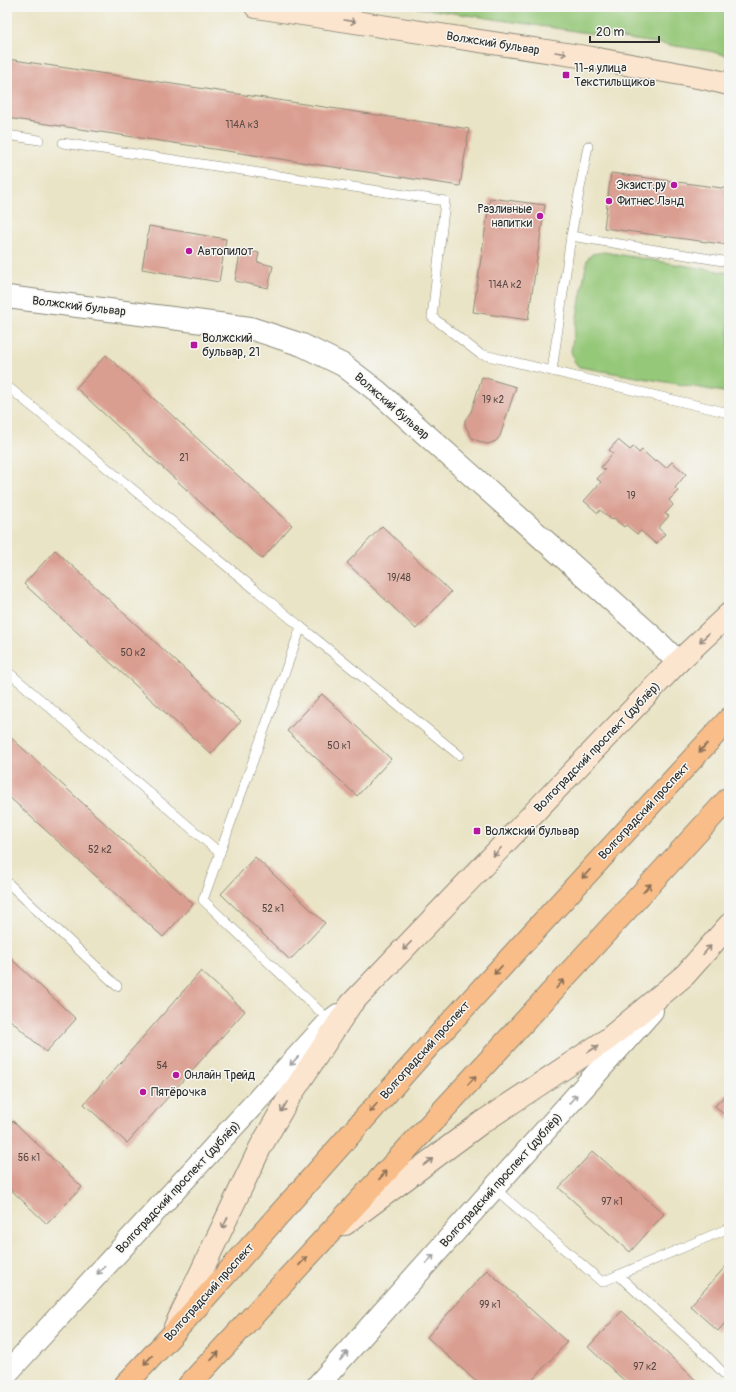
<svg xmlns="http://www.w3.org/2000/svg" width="736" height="1392" font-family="Pangolin,sans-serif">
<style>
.green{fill:#96c879;stroke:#607a52}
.building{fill:#da9e91}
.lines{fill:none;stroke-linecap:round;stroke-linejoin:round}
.service-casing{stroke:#8a8878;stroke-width:10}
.tertiary-casing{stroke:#8a8878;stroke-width:24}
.secondary-casing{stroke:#8a8878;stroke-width:24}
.primary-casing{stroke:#8a8878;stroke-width:24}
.service{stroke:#fff;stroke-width:9}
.tertiary{stroke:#fff;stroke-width:22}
.secondary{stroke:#fce5cf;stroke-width:22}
.primary{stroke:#f8bd88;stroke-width:22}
.oneway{stroke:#94887d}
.oneway2{stroke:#876d55}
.oneway3{stroke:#a0a0a0}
.poi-dot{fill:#b5179e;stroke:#f6f6f2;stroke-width:1.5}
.labels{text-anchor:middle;stroke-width:3;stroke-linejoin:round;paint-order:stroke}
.number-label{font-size:10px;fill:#574844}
.street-label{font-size:12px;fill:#2b2b2b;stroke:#f6f6f2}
.poi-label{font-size:12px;fill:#2b2b2b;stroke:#f6f6f2;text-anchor:start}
</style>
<rect width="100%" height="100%" fill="#f6f6f2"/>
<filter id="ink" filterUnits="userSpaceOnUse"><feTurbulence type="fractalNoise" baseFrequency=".025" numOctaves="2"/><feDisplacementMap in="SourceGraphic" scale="8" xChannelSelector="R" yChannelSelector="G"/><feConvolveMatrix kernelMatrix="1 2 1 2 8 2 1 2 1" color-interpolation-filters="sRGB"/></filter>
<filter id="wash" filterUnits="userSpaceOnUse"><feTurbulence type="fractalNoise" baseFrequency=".012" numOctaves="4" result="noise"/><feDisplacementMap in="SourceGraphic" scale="16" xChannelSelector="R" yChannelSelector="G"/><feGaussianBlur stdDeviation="0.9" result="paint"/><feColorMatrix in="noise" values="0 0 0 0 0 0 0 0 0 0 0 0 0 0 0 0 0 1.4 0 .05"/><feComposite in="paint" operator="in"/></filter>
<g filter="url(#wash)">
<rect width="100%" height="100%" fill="#eae4c6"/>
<g class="green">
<path d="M413,7H729V56L709,51Z"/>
<path d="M604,252L729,273V393L579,367L574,361L571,351L587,260L592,254Z"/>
</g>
<g id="blocks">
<g class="building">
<path d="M7,59L469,129L460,186L7,118Z"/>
<path d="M611,173L729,189V245L604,228Z"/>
<path d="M490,198L545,205L528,320L473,312Z"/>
<path d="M149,226L226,239L219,282L142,269Z"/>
<path d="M241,249L259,253L257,262L273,266L268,288L235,281Z"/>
<path d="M106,355L292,525L262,559L76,388Z"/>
<path d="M482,377L516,387L500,436L496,441L488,444L483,443L472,438L465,425V420L471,412Z"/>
<path d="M618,440L630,450L633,447L639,453L642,450L655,462L657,460L666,468L672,462L686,474L675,488L678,491L669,500L673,505L665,514L669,516L658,528L665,534L656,544L641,531L637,534L626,525L624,527L614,518L612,520L600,510L598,513L584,501L601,482L597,479L605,470L601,467L613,453L609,450Z"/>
<path d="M382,526L451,592L416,629L347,563Z"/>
<path d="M55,550L241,721L211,754L24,584Z"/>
<path d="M322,694L391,759L357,796L287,731Z"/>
<path d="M7,734L193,904L163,937L7,795Z"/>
<path d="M255,857L325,923L290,960L221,894Z"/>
<path d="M7,955L76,1019L46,1052L7,1017Z"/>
<path d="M201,971L245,1011L127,1143L84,1104Z"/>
<path d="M729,1091V1119L715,1106Z"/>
<path d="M13,1121L82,1187L47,1224L7,1186V1128Z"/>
<path d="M593,1151L664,1214L630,1252L559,1188Z"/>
<path d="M727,1265L729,1267V1318L718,1331L690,1306Z"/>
<path d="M487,1270L567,1342L528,1385H480L427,1337Z"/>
<path d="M622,1311L701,1385H629L588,1347Z"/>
</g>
</g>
</g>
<g filter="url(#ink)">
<use href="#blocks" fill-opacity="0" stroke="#8a8878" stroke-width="1"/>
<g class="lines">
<g class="service-casing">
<g id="service">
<path d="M7,135L39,140"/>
<path d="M63,143L445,201L432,317L480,354L729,413"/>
<path d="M571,236L729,262"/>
<path d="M552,371L571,236L588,146"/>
<path d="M7,386L301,627L203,900L330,1021"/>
<path d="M301,627L459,755"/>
<path d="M7,671L220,853"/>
<path d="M7,882L117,986"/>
<path d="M494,1188L602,1282L729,1228"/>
<path d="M618,1275L704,1353L729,1379"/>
</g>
</g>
<g class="tertiary-casing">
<g id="tertiary">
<path d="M7,297L250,328L302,345L343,365L377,391L654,638L678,662"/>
<path d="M7,1373L330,1021L338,1015"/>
<path d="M318,1385L652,1011"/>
</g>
</g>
<g class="secondary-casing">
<g id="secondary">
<path d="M256,7L592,58L708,79L729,84"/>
<path d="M345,1224L481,1123L608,1039L685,975L729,925"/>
<path d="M175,1327L260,1148L287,1101L351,1004L678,662L729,614"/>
</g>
</g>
<g class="primary-casing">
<g id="primary">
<path d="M125,1385L171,1336L428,1047L729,719"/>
<path d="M189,1385L469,1082L729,798"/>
</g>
</g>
<use href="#service" class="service"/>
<use href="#tertiary" class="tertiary"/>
<use href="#secondary" class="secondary"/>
<use href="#primary" class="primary"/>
</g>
<defs><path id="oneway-shaft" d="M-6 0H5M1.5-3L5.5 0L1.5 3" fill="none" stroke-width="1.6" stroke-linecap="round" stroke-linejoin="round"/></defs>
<g class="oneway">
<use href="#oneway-shaft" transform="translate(350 21) rotate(9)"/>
<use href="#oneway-shaft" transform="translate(561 53) rotate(9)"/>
<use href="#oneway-shaft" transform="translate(704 638) rotate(137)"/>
<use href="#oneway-shaft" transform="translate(497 852) rotate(134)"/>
<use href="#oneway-shaft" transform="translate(407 946) rotate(134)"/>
<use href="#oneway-shaft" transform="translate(707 950) rotate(-48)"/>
<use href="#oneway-shaft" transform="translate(593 1049) rotate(-33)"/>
<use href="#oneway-shaft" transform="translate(284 1107) rotate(120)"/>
<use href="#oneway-shaft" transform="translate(428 1162) rotate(-37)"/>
<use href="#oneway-shaft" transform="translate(225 1223) rotate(116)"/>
</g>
<g class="oneway2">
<use href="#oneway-shaft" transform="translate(703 748) rotate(133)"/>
<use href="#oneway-shaft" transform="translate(586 874) rotate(133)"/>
<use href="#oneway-shaft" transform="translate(647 888) rotate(-48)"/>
<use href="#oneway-shaft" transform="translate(498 970) rotate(133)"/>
<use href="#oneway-shaft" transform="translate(560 984) rotate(-48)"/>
<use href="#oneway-shaft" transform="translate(472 1080) rotate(-47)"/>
<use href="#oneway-shaft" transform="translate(373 1108) rotate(132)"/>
<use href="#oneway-shaft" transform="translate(383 1175) rotate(-47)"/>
<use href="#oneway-shaft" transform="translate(303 1261) rotate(-47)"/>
<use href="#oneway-shaft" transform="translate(215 1356) rotate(-47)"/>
<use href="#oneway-shaft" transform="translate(148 1360) rotate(133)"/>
</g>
<g class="oneway3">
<use href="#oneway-shaft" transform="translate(294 1061) rotate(133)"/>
<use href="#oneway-shaft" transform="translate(573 1099) rotate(-48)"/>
<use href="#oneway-shaft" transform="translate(430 1259) rotate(-48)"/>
<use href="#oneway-shaft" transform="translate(101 1270) rotate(133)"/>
<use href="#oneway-shaft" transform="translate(344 1356) rotate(-49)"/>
</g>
</g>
<g class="poi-dot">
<rect x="562" y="71" width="8" height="8" rx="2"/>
<circle cx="674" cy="185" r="4"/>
<circle cx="609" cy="201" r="4"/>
<circle cx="540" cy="216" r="4"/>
<circle cx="189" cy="251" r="4"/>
<rect x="190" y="341" width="8" height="8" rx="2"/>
<rect x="473" y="827" width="8" height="8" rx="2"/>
<circle cx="176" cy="1075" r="4"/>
<circle cx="143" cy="1092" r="4"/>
</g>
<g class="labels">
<g class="number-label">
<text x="242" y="128">114А к3</text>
<text x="505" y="288">114А к2</text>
<text x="493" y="403">19 к2</text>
<text x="184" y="461">21</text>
<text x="631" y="499">19</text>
<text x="399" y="581">19/48</text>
<text x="133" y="656">50 к2</text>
<text x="339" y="749">50 к1</text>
<text x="100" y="853">52 к2</text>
<text x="273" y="912">52 к1</text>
<text x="162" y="1069">54</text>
<text x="29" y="1161">56 к1</text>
<text x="612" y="1205">97 к1</text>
<text x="490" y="1308">99 к1</text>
<text x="645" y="1370">97 к2</text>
</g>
<g class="street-label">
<text transform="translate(493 43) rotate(9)" y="4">Волжский бульвар</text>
<text transform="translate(79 306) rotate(7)" y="4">Волжский бульвар</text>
<text transform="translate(392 406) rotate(41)" y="4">Волжский бульвар</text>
<text transform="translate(597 747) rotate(-46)" y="4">Волгоградский проспект (дублёр)</text>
<text transform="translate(644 811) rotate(-47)" y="4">Волгоградский проспект</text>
<text transform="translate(425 1050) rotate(-48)" y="4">Волгоградский проспект</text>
<text transform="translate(501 1180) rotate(-48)" y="4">Волгоградский проспект (дублёр)</text>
<text transform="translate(178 1187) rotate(-47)" y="4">Волгоградский проспект (дублёр)</text>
<text transform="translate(209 1292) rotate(-48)" y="4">Волгоградский проспект</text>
</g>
<g class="poi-label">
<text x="574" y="72">11-я улица<tspan x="574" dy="14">Текстильщиков</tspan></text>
<text x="666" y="189" text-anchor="end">Экзист.ру</text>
<text x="617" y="205">Фитнес Лэнд</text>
<text x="532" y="213" text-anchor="end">Разливные<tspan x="532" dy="14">напитки</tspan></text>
<text x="197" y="255">Автопилот</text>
<text x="202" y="342">Волжский<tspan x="202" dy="14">бульвар, 21</tspan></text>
<text x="485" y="835">Волжский бульвар</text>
<text x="184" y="1079">Онлайн Трейд</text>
<text x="151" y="1096">Пятёрочка</text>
</g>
</g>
<rect width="736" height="1392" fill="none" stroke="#f6f6f2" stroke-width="24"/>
<path d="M590 36v6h69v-6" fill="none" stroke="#2b2b2b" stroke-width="2"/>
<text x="596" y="36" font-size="12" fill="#2b2b2b" stroke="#f6f6f2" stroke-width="3" paint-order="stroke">20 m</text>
</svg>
